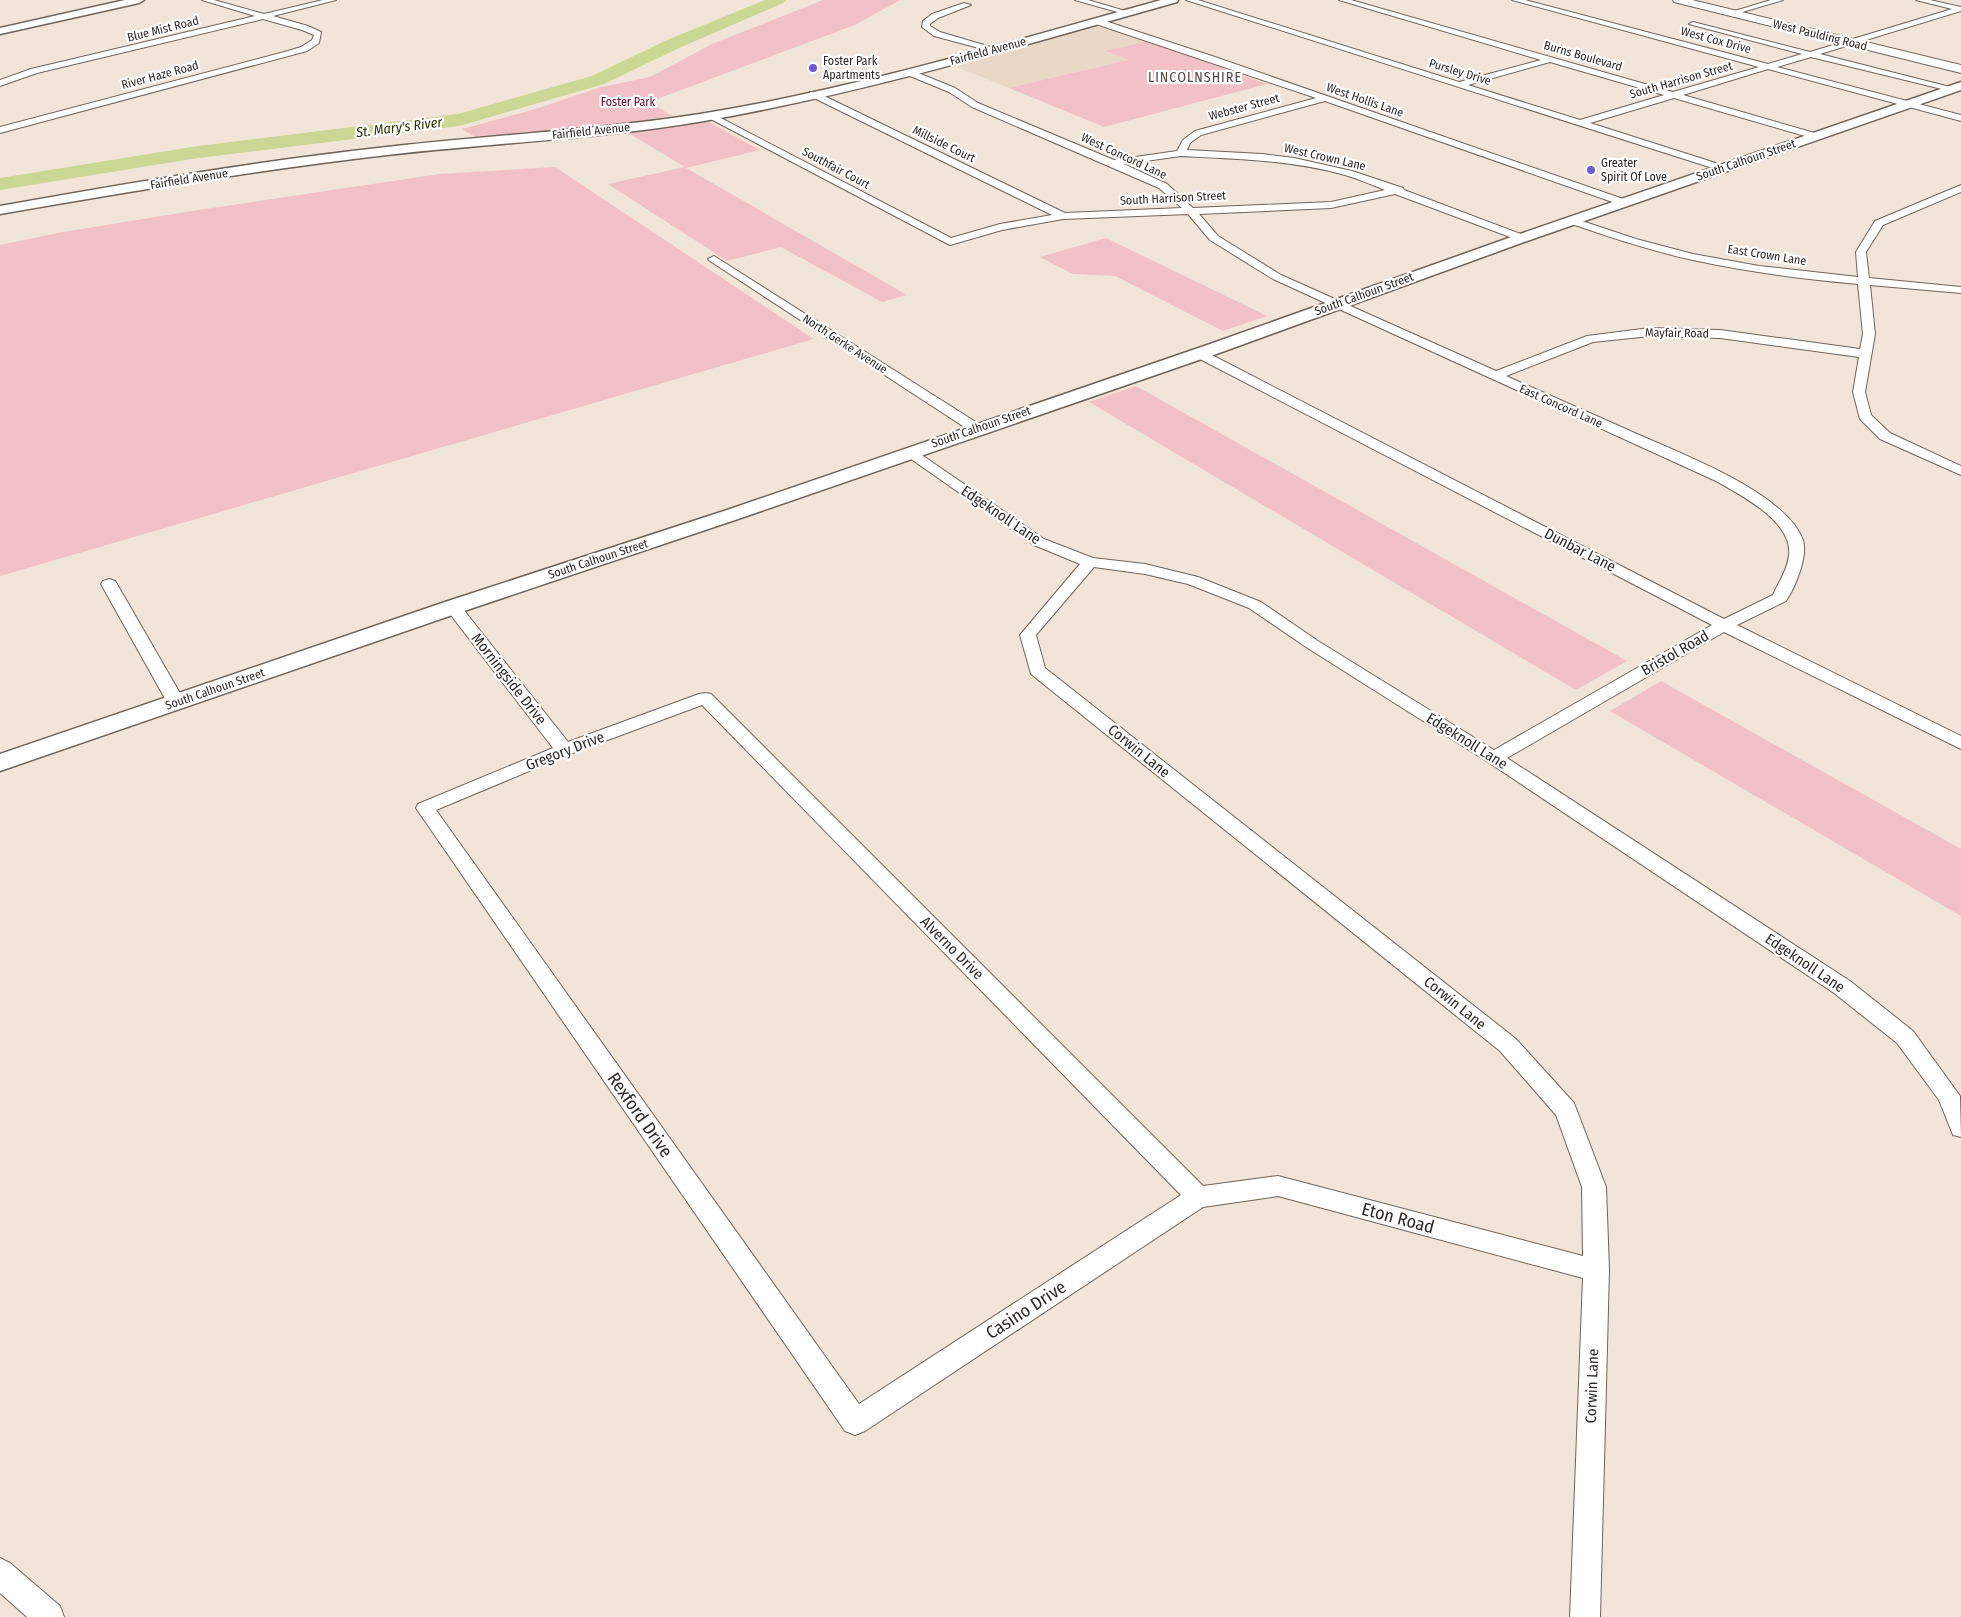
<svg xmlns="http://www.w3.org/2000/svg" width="1961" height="1617" font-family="'Fira Sans Condensed',sans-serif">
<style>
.built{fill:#ead8c7}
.green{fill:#f2c0c7}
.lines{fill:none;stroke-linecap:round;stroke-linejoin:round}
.river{fill:#cad893;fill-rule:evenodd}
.street-casing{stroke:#6f645a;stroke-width:2}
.secondary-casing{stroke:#6f645a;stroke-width:3}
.primary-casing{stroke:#6f645a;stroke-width:2}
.street{fill:#fff;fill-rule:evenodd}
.secondary{fill:#fff;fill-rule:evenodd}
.primary{fill:#fff;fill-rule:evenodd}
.poi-dot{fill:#7059d3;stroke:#fff;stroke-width:2}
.labels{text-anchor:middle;stroke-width:4.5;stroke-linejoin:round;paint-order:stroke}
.far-street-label{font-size:12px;fill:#2e2925;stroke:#fff}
.far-poi-label{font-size:12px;fill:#2e2925;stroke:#fff;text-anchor:start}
.far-park-label{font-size:12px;fill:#630826;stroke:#fff}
.far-neighbourhood-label{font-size:14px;letter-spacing:1px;fill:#544940;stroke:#fff}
.far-water-label{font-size:14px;font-style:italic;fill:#2d3400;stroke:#fff}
.street-label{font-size:15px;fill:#2e2925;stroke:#fff}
.near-street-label{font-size:18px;fill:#2e2925;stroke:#fff}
</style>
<rect width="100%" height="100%" fill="#f1e4d9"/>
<path class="built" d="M1098,27L1149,41L1106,52L1129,60L1009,88L952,65Z"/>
<g class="green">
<path d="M823,0H900L855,25L649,102L672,116L619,124L477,138L462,129L539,108L601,87L650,77L712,44Z"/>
<path d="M1149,41L1267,84L1104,127L1009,88L1128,60L1105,51Z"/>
<path d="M705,120L760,150L686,168L907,295L882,302L781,247L727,261L608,184L685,167L625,131Z"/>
<path d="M555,167L814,339L0,576V245L63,232L199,210L440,174Z"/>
<path d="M1106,238L1267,316L1223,331L1115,276L1073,274L1040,257Z"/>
<path d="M1136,386L1627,661L1576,690L1089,402Z"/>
<path d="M1661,681L1961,849V916L1610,711Z"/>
</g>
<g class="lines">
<path class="river" d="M765,0H786L783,3L679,48L604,84L459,126L198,158L0,190V178L198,146L458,114L592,76L667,40Z"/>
<g class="street-casing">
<g id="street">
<path d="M202,0H214L264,14L323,0H336L273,16L308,26L321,32L319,43L307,51L0,133V127L288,51L301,47L312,40L314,35L302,30L263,19L37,73L0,86V80L31,69L255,16Z"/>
<path d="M1075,0H1088L1132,13L1128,15Z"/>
<path d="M1186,0H1198L1459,82L1541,60L1339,0H1351L1673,92L1759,67L1512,0H1525L1768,64L1802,54L1689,24L1693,22L1810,52L1952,9L1916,0H1930L1961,7V11L1820,54L1954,88V92L1811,57L1777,67L1961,115V121L1768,69L1683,95L1818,134V138H1812L1674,98L1590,123L1725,166V170L1722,171ZM1550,62L1664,95L1580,120L1468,85Z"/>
<path d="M1771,0H1783L1732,15L1728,13Z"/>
<path d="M964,3L971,5L938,18L930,24V26L940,32L994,48V52L934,36L922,27L923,21L932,14Z"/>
<path d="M1093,19H1099L1212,56L1629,201L1630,203L1629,205H1621L1325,101L1201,135L1190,143L1187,150L1262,154L1294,158L1352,171L1403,188L1404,190L1526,236L1527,238L1526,240H1518L1395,194L1331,208L1199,214L1218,236L1281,275L1496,371L1587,336L1650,328L1720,330L1860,349L1863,334L1858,284C1803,279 1748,272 1693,260C1651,251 1610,237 1569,223L1568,221L1573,218L1636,239L1693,254L1759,266L1858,277L1856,252L1875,221L1961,185V192L1883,225L1866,252L1869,278L1961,287V293L1870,285L1875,334L1865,392L1871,415L1890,433L1961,466V475L1880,439L1860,419L1853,392L1859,357L1720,338L1650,336L1593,342L1506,376C1547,394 1588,412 1628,430C1674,451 1785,491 1803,540C1808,557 1795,588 1786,601L1737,625L1961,736V749L1724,632L1507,758L1850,981L1913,1031L1960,1096L1961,1137L1953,1135L1939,1100L1897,1043L1834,993L1488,762L1306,647L1249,608L1188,584L1145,574L1094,567L1036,635L1045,668L1516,1039L1574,1103L1606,1187L1609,1270L1600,1617H1570L1583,1278L1278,1196L1203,1207L865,1431L855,1435L845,1431L416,808L418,804L553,748L447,610L445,607L447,604H459L568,742L699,694L705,693L711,694L1203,1186L1278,1176L1583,1256L1582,1187L1556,1115L1500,1051L1031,674L1020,635L1080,564L1034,545L901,452L908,448L913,449L1044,539L1093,558L1145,564L1198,577L1261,602L1318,641L1494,750L1712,625L1196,357L1194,354L1196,351H1204L1724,619L1773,595C1778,583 1788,569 1789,555C1793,522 1741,495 1716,481L1273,279L1210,240L1188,214L1063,219L1002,230L950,245L705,116L707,114H713L951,238L1000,224L1052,215L810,96V92H816L1065,213L1182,208L1159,188L972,107L949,92L905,74V70H911L955,88L978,103L1114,160L1177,151L1183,140L1195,131L1316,98L1093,23ZM1181,156C1236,159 1292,160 1345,175C1359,179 1372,185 1385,190L1331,202L1193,208L1167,184L1124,164ZM702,705L1181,1195L859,1404L436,810L570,754Z"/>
<path d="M714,256L982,426L984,429L977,433L972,432L710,261L708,259Z"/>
<path d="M109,579L115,581L117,584L185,702L182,706L176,707L170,706L167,702L101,584L103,581Z"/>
<path d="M0,1558L10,1563L60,1606L64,1617H27L0,1593Z"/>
</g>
</g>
<g class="secondary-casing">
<g id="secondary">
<path d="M125,0H144L139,3L0,34V28Z"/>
<path d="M1161,0H1178L1177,2C1021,46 864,93 704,121C599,139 492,143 387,155C257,170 128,192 0,214V206C129,183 258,161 387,147C492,135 597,130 700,114C856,89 1009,42 1161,0Z"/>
<path d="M1961,82V90L1527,241L1222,352L741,518L461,612L0,771V754L445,602L727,510L1210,344L1517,235Z"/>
</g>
</g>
<g class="primary-casing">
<path id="primary" d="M1673,0H1692L1961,65V73L1674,2Z"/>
</g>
<use href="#street" class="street"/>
<use href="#secondary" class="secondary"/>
<use href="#primary" class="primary"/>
</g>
<g class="poi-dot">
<circle cx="813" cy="68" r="5"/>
<circle cx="1591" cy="170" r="5"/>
</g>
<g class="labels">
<g class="far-street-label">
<text transform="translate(163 29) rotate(-14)" y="4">Blue Mist Road</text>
<text transform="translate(1820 35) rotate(14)" y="4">West Paulding Road</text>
<text transform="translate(1716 40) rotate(15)" y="4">West Cox Drive</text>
<text transform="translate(988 51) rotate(-15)" y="4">Fairfield Avenue</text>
<text transform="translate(1583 56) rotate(16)" y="4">Burns Boulevard</text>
<text transform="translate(1460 72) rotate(17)" y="4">Pursley Drive</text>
<text transform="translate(160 75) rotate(-15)" y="4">River Haze Road</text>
<text transform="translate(1681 80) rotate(-16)" y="4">South Harrison Street</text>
<text transform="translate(1365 100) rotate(19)" y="4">West Hollis Lane</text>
<text transform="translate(1244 107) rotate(-15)" y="4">Webster Street</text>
<text transform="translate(591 131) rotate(-6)" y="4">Fairfield Avenue</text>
<text transform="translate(944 144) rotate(26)" y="4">Millside Court</text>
<text transform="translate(1124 156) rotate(25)" y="4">West Concord Lane</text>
<text transform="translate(1325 157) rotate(13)" y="4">West Crown Lane</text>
<text transform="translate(1746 160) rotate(-19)" y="4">South Calhoun Street</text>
<text transform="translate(836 168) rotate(28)" y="4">Southfair Court</text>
<text transform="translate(189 179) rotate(-9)" y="4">Fairfield Avenue</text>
<text transform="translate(1173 198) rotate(-3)" y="4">South Harrison Street</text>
<text transform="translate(1767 255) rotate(9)" y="4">East Crown Lane</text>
<text transform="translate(1364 294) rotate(-20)" y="4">South Calhoun Street</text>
<text transform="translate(1677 333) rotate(1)" y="4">Mayfair Road</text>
<text transform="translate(845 344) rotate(33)" y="4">North Gerke Avenue</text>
<text transform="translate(1561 406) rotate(24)" y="4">East Concord Lane</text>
<text transform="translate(981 427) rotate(-19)" y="4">South Calhoun Street</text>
<text transform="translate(598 559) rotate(-18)" y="4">South Calhoun Street</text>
<text transform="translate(215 689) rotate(-19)" y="4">South Calhoun Street</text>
</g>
<g class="far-poi-label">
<text x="823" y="65">Foster Park<tspan x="823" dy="14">Apartments</tspan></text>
<text x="1601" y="167">Greater<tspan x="1601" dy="14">Spirit Of Love</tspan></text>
</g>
<g class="far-park-label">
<text x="628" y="106">Foster Park</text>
</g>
<g class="far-neighbourhood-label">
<text x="1195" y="82">LINCOLNSHIRE</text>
</g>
<g class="far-water-label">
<text transform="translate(399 127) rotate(-7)" y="5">St. Mary's River</text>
</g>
<g class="street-label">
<text transform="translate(1001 515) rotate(34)" y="5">Edgeknoll Lane</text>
<text transform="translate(1580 550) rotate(27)" y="5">Dunbar Lane</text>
<text transform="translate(1675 653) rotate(-30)" y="5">Bristol Road</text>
<text transform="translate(509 679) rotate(52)" y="5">Morningside Drive</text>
<text transform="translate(1467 741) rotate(32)" y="5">Edgeknoll Lane</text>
<text transform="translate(565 751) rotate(-21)" y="5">Gregory Drive</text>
<text transform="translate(1139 751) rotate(39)" y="5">Corwin Lane</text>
<text transform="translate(952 948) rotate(45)" y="5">Alverno Drive</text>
<text transform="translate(1805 963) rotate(34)" y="5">Edgeknoll Lane</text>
<text transform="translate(1455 1003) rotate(39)" y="5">Corwin Lane</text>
<text transform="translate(1592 1386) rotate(-88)" y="5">Corwin Lane</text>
</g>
<g class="near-street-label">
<text transform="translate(640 1115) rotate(55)" y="6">Rexford Drive</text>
<text transform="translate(1398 1218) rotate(15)" y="6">Eton Road</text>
<text transform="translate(1026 1310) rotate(-33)" y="6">Casino Drive</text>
</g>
</g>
</svg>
